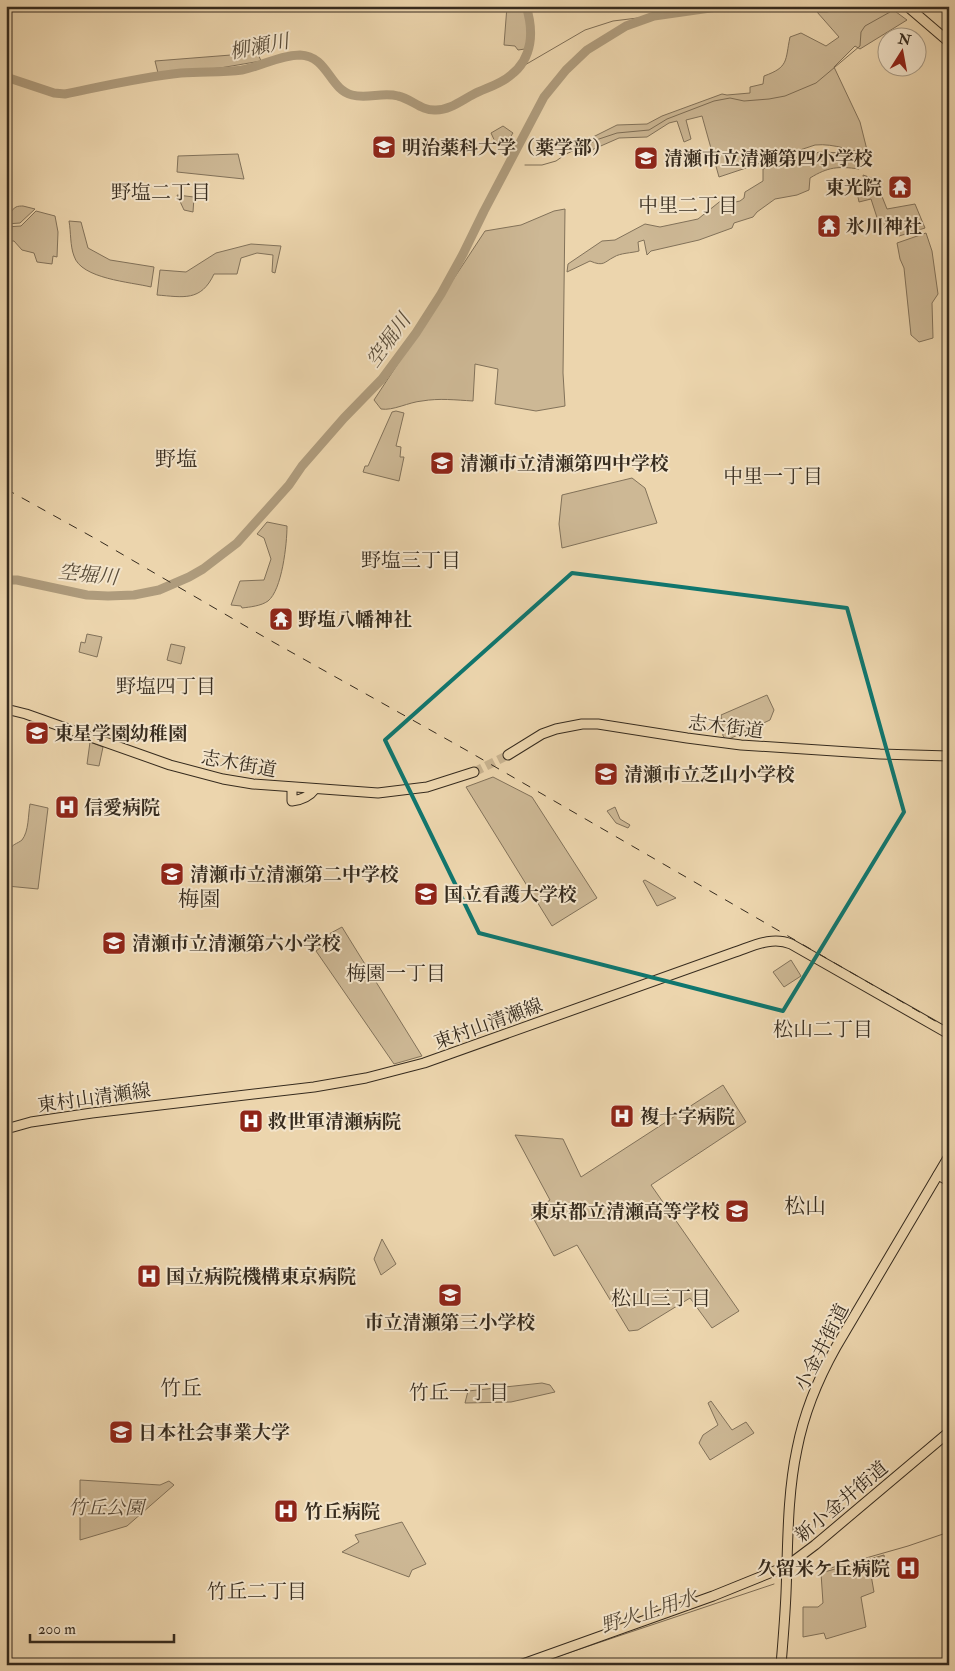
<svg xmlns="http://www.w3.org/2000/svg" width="955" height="1671" font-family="'IM FELL Double Pica','Noto Serif JP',serif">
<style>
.green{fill:#cdb895;stroke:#82725a}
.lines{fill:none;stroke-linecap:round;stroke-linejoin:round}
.stream{stroke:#7e6e56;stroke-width:1}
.river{stroke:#ae9b7c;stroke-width:9}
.major-tunnel{stroke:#c8b390;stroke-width:9;stroke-dasharray:9 4.5;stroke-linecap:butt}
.major-casing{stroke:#362b1e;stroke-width:11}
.major{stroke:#ecd5ad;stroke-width:9}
.rail{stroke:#362b1e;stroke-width:1;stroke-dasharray:9 9;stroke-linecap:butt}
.marked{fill:none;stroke:#0f766e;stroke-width:4;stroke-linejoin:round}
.labels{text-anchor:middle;stroke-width:4;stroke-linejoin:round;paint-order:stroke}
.poi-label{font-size:19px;font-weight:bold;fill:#362b1e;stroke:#f3e4ca;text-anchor:start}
.street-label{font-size:19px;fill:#362b1e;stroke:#f3e4ca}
.park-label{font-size:19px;font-style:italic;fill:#544736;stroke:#f3e4ca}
.water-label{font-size:20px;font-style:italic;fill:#5a4d3a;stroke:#f3e4ca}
.neighbourhood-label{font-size:20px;fill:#362b1e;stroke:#f3e4ca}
.quarter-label{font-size:21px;fill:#362b1e;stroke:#f3e4ca}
</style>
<rect width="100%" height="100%" fill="#ecd5ad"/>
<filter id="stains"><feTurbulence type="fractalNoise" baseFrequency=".004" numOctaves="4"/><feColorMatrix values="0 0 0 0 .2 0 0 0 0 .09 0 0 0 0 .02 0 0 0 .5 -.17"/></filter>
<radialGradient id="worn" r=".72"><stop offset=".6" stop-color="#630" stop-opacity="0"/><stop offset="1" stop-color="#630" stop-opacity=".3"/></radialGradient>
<g class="green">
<path d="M507,6H524C529,21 529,34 525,49L518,50L515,46L504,45Z"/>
<path d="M855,6H888L907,20L860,49L855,46L834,67L860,122L867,150L872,154C853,152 835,143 815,145L719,177L702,116L686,120L691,139L684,142L677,121L669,123L647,137L619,138L587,152L593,137L617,125L647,124L662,116L722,94L727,95L750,93V87L763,84L764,76C789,67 785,61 790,37L801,33L826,46L839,37L817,12H827Z"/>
<path d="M256,49L261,61L220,68L158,73L155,61L231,55Z"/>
<path d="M503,126L513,133L505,145L497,146L491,133Z"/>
<path d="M820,152L846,153L855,156L859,169C838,166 828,167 810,178L809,190L797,195L775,199L757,212L753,217L734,223L732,228L699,240L651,251L647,255L644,240L638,242L639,251C632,253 620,253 614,257C604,262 604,267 590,261L567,272L568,264L602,241L615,240L645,224L660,227L698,219L723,199L730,196L731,203L740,201L744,198L745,192L763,181V169L783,161Z"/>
<path d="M238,154L244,179L177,172L178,156Z"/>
<path d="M863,175L875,179L887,209L915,204L925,228L899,236L896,225L881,230L871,199L859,202L855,183L864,180Z"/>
<path d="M177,195L194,197L193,212L184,210Z"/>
<path d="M23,206L35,209L20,223L6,224C6,218 11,210 16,207C18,206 21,206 23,206Z"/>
<path d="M565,209L563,373L565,406L536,411L495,404L498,369L475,364L473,401C456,400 439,398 422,401C409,402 393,411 381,409L374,400L485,231L521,225L554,211Z"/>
<path d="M36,211L55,216L58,232L57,257L53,256L52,264L37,262L34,253L22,250L14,241H6V227L21,226Z"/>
<path d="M69,221L81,222L88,248L110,260L154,267L151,287C131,282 81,279 74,256C70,246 71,232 69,221Z"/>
<path d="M926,233L932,251L938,294L932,303L933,338L919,342L911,335L904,268L900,259L897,243Z"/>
<path d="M251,244L281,246L275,273L272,272L273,255L257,253L241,258L237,274H214C201,302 183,297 157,295L160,270L186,272L216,253Z"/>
<path d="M396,411L404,413L396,446L401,447L400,457H404L399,481L363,472L365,466H368L392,412Z"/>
<path d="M632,478L645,488L657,523L562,548L559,524L562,495Z"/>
<path d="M267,522L287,526C287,544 282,590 268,601C261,606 250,607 242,608L241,606L231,605L240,581L264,580L271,559L264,538L257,534Z"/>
<path d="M87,634L102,637L97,657L79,652L81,642L85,643Z"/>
<path d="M171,644L185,647L181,664L167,660Z"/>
<path d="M767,695L774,710L770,720L727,740L723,736L721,715Z"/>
<path d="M90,742L103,747L99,766L87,764Z"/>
<path d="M493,777L532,797L597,898L552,926L466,787Z"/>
<path d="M30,804L48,808L38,889L7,886L10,850C12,844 17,844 22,840C29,831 28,815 30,804Z"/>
<path d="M615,807L620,819L630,825L628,828L616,823L607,811Z"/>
<path d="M645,880L676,898L657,906L643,881Z"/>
<path d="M342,927L350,940L422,1056L394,1064L316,951L332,939L329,934Z"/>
<path d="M791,960L801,976L784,987L773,972Z"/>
<path d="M723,1085L746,1122L651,1185L739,1311L712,1328L690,1298L638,1330L629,1331L577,1245L554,1256L531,1214L550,1200L515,1135L563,1139L581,1177Z"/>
<path d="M382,1239L396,1264L381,1275L374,1259Z"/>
<path d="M542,1383L550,1385L555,1392L511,1402L465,1403L468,1391Z"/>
<path d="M711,1401L732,1430L746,1422L754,1433L710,1460L699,1443L703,1435L718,1425L708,1403Z"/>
<path d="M80,1480L160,1485L169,1481L174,1485L127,1526L80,1540Z"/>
<path d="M402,1522L426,1564L412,1570L409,1577L342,1552L359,1542L355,1535Z"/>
<path d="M884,1555L886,1571L871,1575L874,1592L861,1597L866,1627L826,1639L824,1633L803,1637V1607H818L823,1603L821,1573Z"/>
</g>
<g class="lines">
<g class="stream">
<path d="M518,69L585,30L613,21L654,16"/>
<path d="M525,165H542L556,161L566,154L599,139L617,133L649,130L667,119L714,101L730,98L744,101L769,99L785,96L816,83L860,46L861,32L865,26L890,12L893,9"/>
<path d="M831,1568L908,1546L949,1532"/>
<path d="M562,1655L774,1584"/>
</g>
<g class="river">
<path d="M6,77L54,93L65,94C104,86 142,77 181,73C201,71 222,73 242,70C262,66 280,55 300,55C328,56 329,89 352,95C367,99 383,92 398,96C412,99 421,111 436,110C450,110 462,100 474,94C486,88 501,84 511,75C533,58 534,31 526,6"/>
<path d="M6,580H17L87,595L108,596L134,595L159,590L189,577L203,569L237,543L289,485L302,466L344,418L382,379L416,333L441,294L463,254L484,211L544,97L566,70L587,50L626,26L654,16L724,6"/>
</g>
<path class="major-tunnel" d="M474,772L508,755"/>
<g class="major-casing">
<g id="major">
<path d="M907,6L949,42"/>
<path d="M6,709L26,714L170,765L223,779L253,784L378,793L427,787L474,772"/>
<path d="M508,755L542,734L556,729L582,724H598L687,738L741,745L880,754L949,756"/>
<path d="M292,788V801C301,800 309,797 315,789"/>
<path d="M6,1129L31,1122L92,1113L314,1087L366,1078L424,1063L735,952C753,946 772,936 791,944L949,1034"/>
<path d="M938,1175L949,1181"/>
<path d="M520,1665L713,1596L787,1566L815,1545L949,1432"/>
<path d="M781,1665C783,1641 785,1617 786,1593C788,1545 787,1496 797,1449C804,1413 818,1379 836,1347L949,1156"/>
</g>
</g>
<use href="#major" class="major"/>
<path class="rail" d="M6,489L96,539L266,638L466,750L949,1029"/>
</g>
<path class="marked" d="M572,573L847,608L904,812L783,1011L479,933L385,740Z"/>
<defs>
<g id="university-square" transform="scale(1.25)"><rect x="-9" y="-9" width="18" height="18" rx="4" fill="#8f2418" stroke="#f3e4ca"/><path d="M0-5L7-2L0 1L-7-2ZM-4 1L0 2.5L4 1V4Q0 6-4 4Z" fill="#fff"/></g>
<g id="school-square" transform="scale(1.25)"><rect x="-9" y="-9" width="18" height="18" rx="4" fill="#8f2418" stroke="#f3e4ca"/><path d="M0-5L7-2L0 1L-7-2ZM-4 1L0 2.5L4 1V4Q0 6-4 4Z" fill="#fff"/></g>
<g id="temple-square" transform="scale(1.25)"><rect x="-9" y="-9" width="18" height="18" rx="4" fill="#8f2418" stroke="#f3e4ca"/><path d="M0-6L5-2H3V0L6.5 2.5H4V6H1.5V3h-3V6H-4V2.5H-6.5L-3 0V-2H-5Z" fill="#fff"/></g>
<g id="hospital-square" transform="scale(1.25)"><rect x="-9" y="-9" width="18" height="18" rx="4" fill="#8f2418" stroke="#f3e4ca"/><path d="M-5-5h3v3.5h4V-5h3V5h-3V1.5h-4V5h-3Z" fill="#fff"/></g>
</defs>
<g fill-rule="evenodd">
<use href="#university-square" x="384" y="147"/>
<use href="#school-square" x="646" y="158"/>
<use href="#temple-square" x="900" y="187"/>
<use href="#temple-square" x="829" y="226"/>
<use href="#school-square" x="442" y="463"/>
<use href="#temple-square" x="281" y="619"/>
<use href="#school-square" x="37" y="733"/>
<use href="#school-square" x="606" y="774"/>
<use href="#hospital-square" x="67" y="807"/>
<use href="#school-square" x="172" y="874"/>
<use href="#university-square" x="426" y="894"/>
<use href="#school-square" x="114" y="943"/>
<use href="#hospital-square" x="622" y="1116"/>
<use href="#hospital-square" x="251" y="1121"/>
<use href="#school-square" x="737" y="1211"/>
<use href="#hospital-square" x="149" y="1276"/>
<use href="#school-square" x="450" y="1295"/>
<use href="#university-square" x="121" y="1432"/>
<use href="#hospital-square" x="286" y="1511"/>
<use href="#hospital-square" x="908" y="1568"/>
</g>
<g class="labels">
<g class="poi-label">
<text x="402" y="154">明治薬科大学（薬学部）</text>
<text x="664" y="165">清瀬市立清瀬第四小学校</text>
<text x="882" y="194" text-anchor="end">東光院</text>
<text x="846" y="233">氷川神社</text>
<text x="460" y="470">清瀬市立清瀬第四中学校</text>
<text x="298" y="626">野塩八幡神社</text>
<text x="54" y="740">東星学園幼稚園</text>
<text x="624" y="781">清瀬市立芝山小学校</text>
<text x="84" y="814">信愛病院</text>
<text x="190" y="881">清瀬市立清瀬第二中学校</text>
<text x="444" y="901">国立看護大学校</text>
<text x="132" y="950">清瀬市立清瀬第六小学校</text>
<text x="640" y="1123">複十字病院</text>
<text x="268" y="1128">救世軍清瀬病院</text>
<text x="720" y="1218" text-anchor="end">東京都立清瀬高等学校</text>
<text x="166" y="1283">国立病院機構東京病院</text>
<text x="450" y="1329" text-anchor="middle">市立清瀬第三小学校</text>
<text x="138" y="1439">日本社会事業大学</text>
<text x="304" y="1518">竹丘病院</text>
<text x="890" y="1575" text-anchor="end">久留米ケ丘病院</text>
</g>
<g class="street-label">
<text transform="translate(726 726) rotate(7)" y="7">志木街道</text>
<text transform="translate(239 763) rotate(10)" y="7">志木街道</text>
<text transform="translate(488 1023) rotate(-20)" y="7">東村山清瀬線</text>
<text transform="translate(94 1097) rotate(-8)" y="7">東村山清瀬線</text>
<text transform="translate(821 1347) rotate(-63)" y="7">小金井街道</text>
<text transform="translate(841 1501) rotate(-40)" y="7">新小金井街道</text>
</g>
<g class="park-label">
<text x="106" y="1514">竹丘公園</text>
</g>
<g class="water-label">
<text transform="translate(259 46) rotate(-11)" y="7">柳瀬川</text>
<text transform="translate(388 340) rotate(-54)" y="7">空堀川</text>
<text transform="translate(88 574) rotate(6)" y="7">空堀川</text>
<text transform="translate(649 1611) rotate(-18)" y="7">野火止用水</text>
</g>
<g class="neighbourhood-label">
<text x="161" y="199">野塩二丁目</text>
<text x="688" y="212">中里二丁目</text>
<text x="773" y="483">中里一丁目</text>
<text x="411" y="567">野塩三丁目</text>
<text x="166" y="693">野塩四丁目</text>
<text x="396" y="980">梅園一丁目</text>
<text x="823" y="1036">松山二丁目</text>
<text x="661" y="1305">松山三丁目</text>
<text x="459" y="1399">竹丘一丁目</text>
<text x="257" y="1598">竹丘二丁目</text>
</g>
<g class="quarter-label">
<text x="176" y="466">野塩</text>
<text x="199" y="906">梅園</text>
<text x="805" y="1213">松山</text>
<text x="181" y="1395">竹丘</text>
</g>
</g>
<rect width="955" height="1671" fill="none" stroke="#ecd5ad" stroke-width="25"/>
<rect x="8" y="8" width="940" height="1656" fill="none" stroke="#362b1e" stroke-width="2.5"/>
<rect x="12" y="12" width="930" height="1646" fill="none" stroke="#362b1e"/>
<g transform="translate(902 52) rotate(11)"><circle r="24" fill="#f3e4ca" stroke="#a79a85"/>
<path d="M0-4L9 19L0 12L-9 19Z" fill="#8f2418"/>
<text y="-8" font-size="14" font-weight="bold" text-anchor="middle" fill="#362b1e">N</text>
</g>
<path d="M30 1634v8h144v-8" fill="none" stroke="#362b1e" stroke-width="2.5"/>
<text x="38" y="1634" font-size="15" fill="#362b1e" stroke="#f3e4ca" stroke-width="4" paint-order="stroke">200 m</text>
<rect width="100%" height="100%" filter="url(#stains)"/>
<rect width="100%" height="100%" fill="url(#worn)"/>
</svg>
